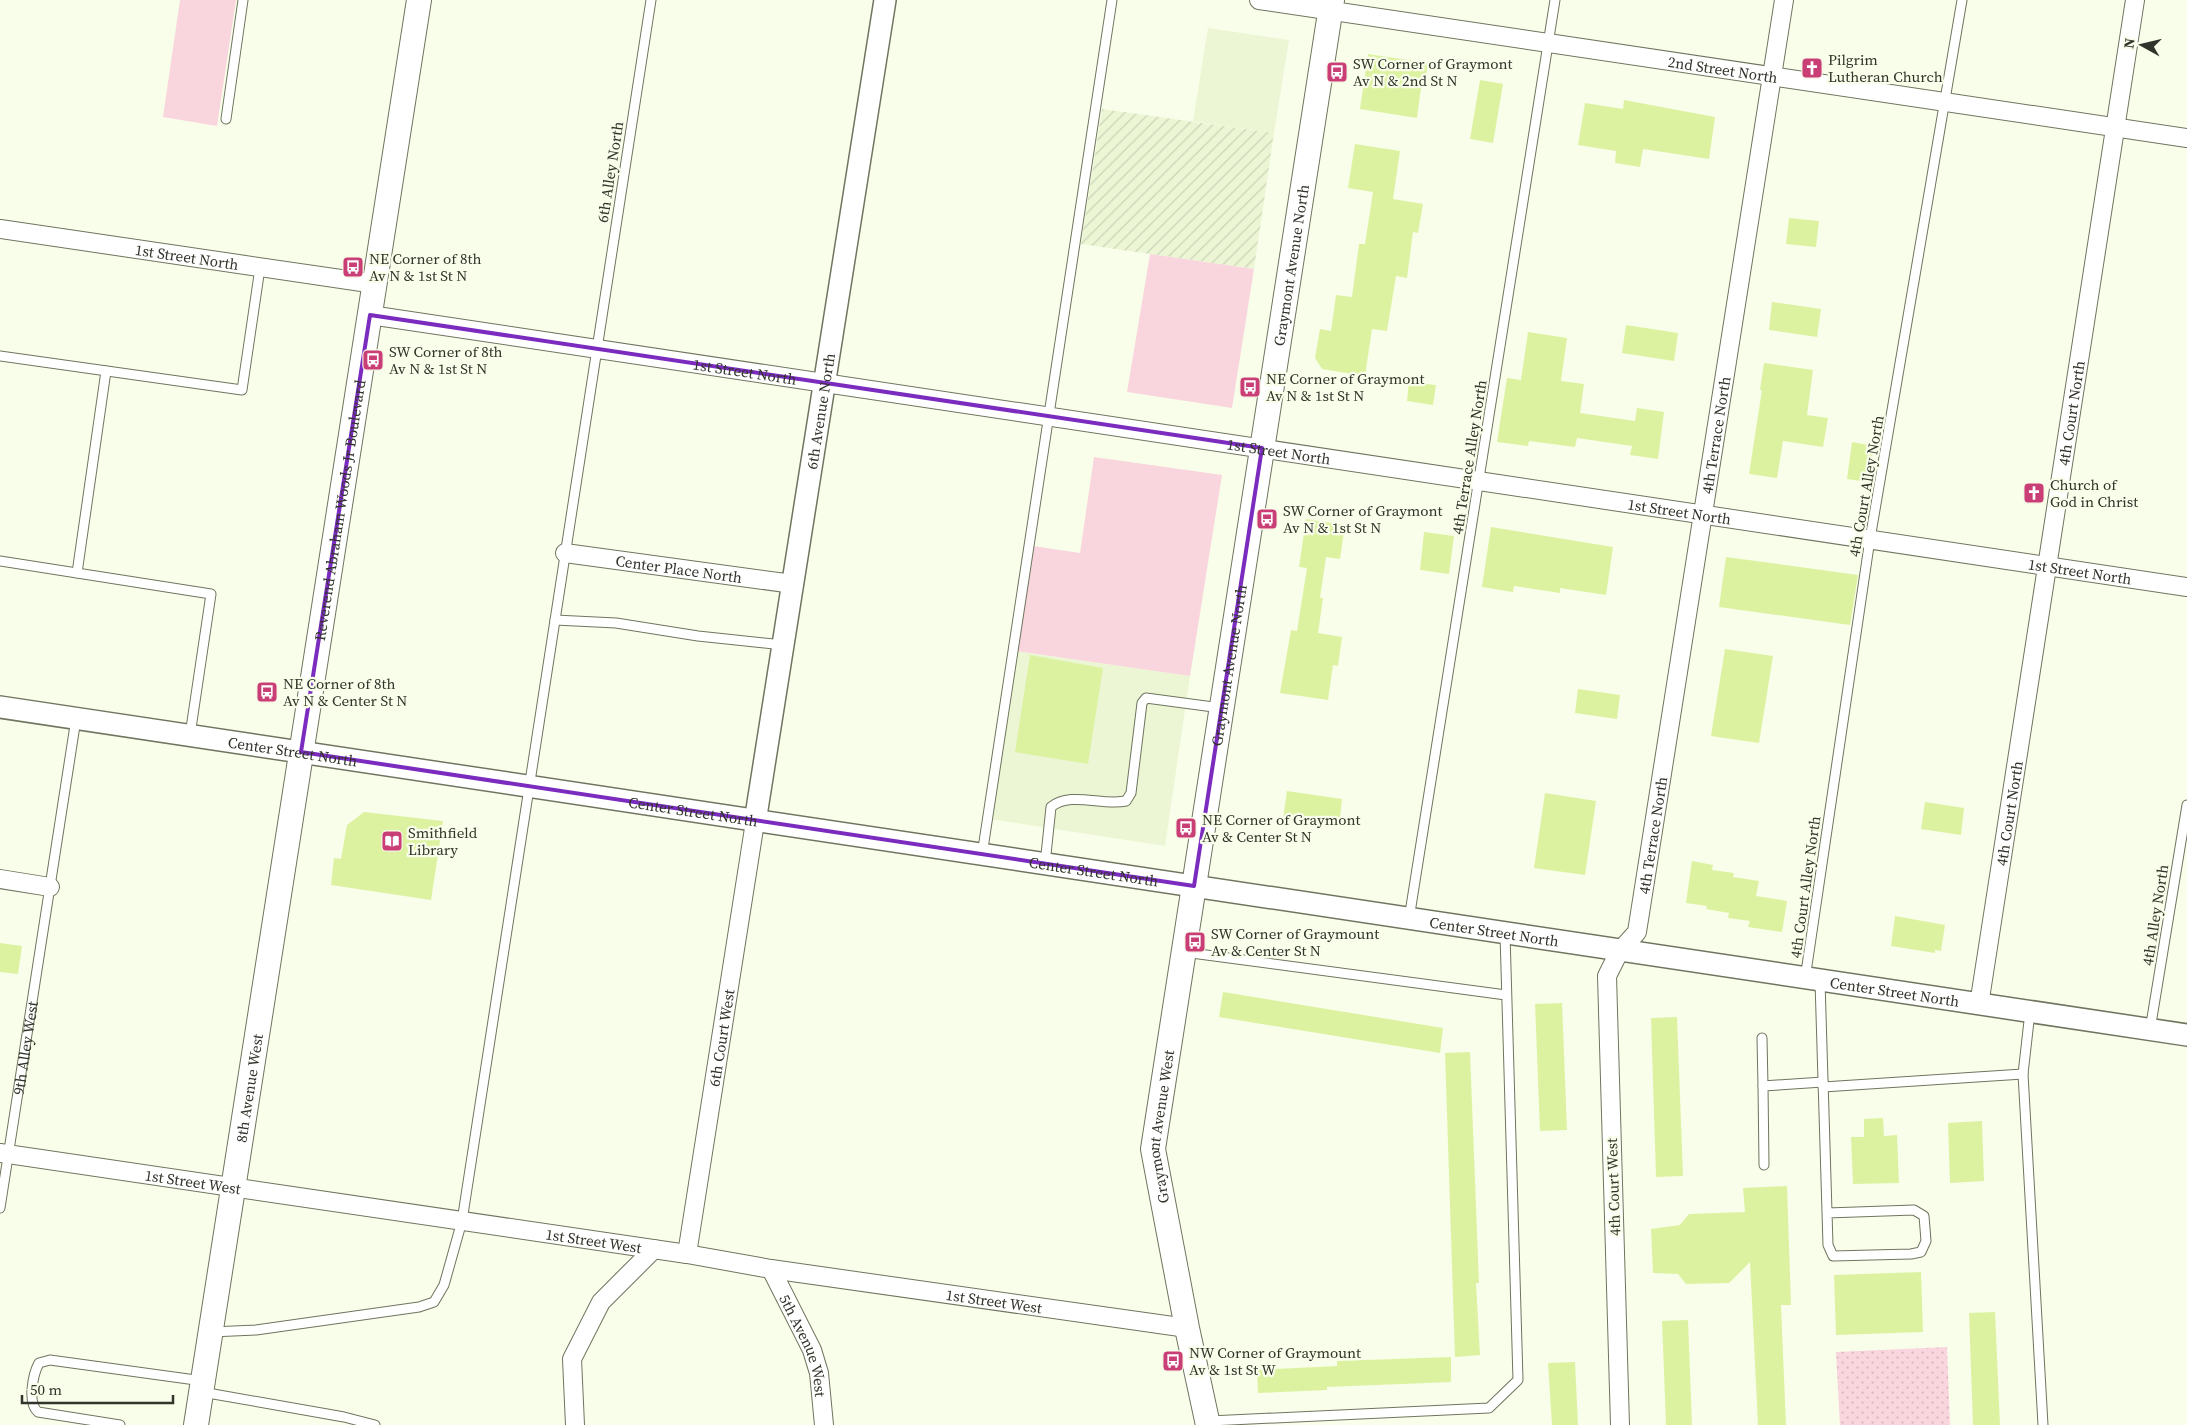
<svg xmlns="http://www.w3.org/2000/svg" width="2187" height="1425" font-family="'Source Serif 4',serif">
<defs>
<pattern id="industrial-furrows" width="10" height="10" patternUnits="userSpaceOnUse" patternTransform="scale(1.25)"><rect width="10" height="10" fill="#ecf6d5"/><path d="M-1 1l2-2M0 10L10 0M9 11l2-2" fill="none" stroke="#cbd4b7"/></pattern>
<pattern id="park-dots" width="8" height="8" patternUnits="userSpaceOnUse" patternTransform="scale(1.25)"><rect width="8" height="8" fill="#f9d5de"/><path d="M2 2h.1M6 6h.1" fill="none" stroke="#d6b7bf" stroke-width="1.8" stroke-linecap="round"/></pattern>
</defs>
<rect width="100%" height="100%" fill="#f8feea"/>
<path fill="#ecf6d5" d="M1208 28 1289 40 1274 133 1193 121Z
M1016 651 1190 676 1165 846 990 819Z"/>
<path fill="url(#industrial-furrows)" d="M1102 109 1274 133 1254 269 1081 244Z"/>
<path fill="#f9d5de" d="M180 0H236L217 126 163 117Z
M1150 254 1254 269 1232 408 1127 392Z
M1094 457 1222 475 1190 676 1016 651 1033 546 1080 553Z"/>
<path fill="url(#park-dots)" d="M1947 1347 1950 1425H1840L1836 1352Z"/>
<path fill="#ddf2a1" d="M1368 54 1428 63 1424 88H1421L1417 118 1360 109Z
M1480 80 1503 84 1493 143 1470 139Z
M1624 100 1715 117 1709 159 1643 149 1640 167 1615 163 1616 151 1578 145 1585 103 1623 109Z
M1355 144 1400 151 1393 199 1423 204 1418 233 1413 232 1407 278 1396 276 1387 331 1372 329 1365 376 1322 369 1315 358 1320 329 1331 331 1336 295 1352 297 1359 244H1365L1373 192 1348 188Z
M1789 218 1819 221 1816 247 1786 244Z
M1772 302 1821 309 1817 337 1769 330Z
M1626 325 1678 333 1674 361 1622 353Z
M1528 332 1567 338 1561 381 1584 384 1580 413 1635 421 1637 408 1664 412 1658 459 1630 455 1632 446 1577 438 1575 447 1529 441 1528 446 1497 442 1507 378 1521 380Z
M1764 363 1813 370 1807 415 1828 418 1823 447 1783 441 1777 478 1749 474 1762 390H1760Z
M1409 382 1436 385 1433 405 1407 401Z
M1852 442 1874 446 1868 482 1847 479Z
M1306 519 1345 525 1340 559 1326 557 1320 598H1323L1318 633 1342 637 1338 666 1333 665 1328 700 1280 693 1291 630 1297 631 1307 568 1299 567Z
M1491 527 1613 547 1606 595 1560 588V593L1514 586 1513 592 1482 587Z
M1424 532 1454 536 1449 574 1420 570Z
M1726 557 1858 575 1850 625 1719 607Z
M1725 649 1773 656 1759 743 1711 736Z
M1030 655 1103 668 1088 764 1015 752Z
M1578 689 1620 695 1617 719 1575 713Z
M1287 791 1342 799 1339 827 1283 819Z
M1545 793 1596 801 1585 875 1534 868Z
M1925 802 1964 808 1961 835 1921 829Z
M364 812 443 821 431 900 331 885 334 858 341 859 347 825Z
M1692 861 1713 865 1712 870 1734 873 1733 877 1759 881 1756 896 1787 901 1782 932 1748 927 1750 921 1728 918 1729 913 1706 909 1707 906 1686 903Z
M1895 916 1945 925 1941 951 1935 950V953L1891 946Z
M0 943 22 946 18 974 0 972Z
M1223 992 1443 1028 1440 1053 1219 1017Z
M1562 1003 1567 1130 1540 1131 1535 1004Z
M1677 1017 1683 1176 1656 1177 1651 1018Z
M1470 1052 1479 1283H1476L1480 1355 1455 1357 1445 1053Z
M1883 1118 1884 1136 1897 1135 1899 1183 1853 1184 1851 1137H1864V1119Z
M1982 1121 1984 1181 1950 1183 1948 1123Z
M1787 1186 1791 1305H1781L1786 1425H1758L1750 1262 1729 1283 1686 1284 1678 1274 1653 1273 1651 1229 1680 1225 1689 1214 1745 1212 1743 1188Z
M1921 1272 1923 1332 1836 1335 1834 1275Z
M1995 1312 2000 1425H1973L1969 1313Z
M1688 1320 1692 1425H1666L1662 1321Z
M1451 1357V1382L1327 1387V1390L1258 1393 1257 1370 1337 1366V1361Z
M1575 1362 1578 1425H1552L1548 1363Z"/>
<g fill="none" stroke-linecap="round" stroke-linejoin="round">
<g stroke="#6f755e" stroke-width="11">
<g id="service">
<path d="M226 119 243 0"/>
<path d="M0 356 242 390 260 268"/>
<path d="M0 561 211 594 190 735"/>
<path d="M77 573 106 371"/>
<path d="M555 620 616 623 698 636 783 645"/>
<path d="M982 855 1112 0"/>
<path d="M1045 864 1051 807C1070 791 1102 806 1126 801L1131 793 1142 703 1146 698 1221 708"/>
<path d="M1409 919 1555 0"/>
<path d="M1184 952 1506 995"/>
<path d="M1805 979 1870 539 1962 0"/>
<path d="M1820 981 1828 1245 1833 1256 1911 1254 1921 1252 1926 1241 1924 1216 1914 1210 1827 1213"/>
<path d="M2030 1012 2023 1074 2043 1425"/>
<path d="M2150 1030 2187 805"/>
<path d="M1762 1038 1763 1086"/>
<path d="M1823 1087 2023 1074"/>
<path d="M1764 1165 1763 1086 1823 1082"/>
<path id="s1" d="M0 1208 76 719"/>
<path d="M211 1332 256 1330 419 1307 434 1302 444 1285 462 1221 651 0"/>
<path d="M202 1392 344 1417 375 1425"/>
<path d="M1209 1421 1489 1408 1518 1380 1505 934"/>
<path d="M120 1425 38 1412C27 1403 33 1374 39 1363L50 1360 203 1381"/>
</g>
</g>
<g stroke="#6f755e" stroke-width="20">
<g id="minor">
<path id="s2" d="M1259 0 2187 138"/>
<path id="s3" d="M0 229 375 284"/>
<path id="s4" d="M370 315 2187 587"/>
<path id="s5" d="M565 553 793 584"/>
<path d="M0 879 50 887"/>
<path id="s6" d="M1979 1005 2135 0"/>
<path id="s7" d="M0 1153 687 1254 771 1269 1187 1328"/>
<path id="s8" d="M687 1254 755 822"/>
<path id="s9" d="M771 1269 812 1350 819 1373 824 1425"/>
<path d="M575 1425 572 1359 601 1302 654 1249"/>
<path id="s10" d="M1620 1425 1607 976 1619 952 1637 932 1784 0"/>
</g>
</g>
<g stroke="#6f755e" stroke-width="24">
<g id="tertiary">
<path id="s11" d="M0 707 2187 1035"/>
<path id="s12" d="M755 822 885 0"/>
</g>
</g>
<g stroke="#6f755e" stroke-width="26">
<g id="secondary">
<path id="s13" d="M196 1425 419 0"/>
<path id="s14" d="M1208 1425 1187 1328 1153 1149 1332 0"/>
</g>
</g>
<use href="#service" stroke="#fff" stroke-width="9"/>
<use href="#minor" stroke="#fff" stroke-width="18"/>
<use href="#tertiary" stroke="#fff" stroke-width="21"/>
<use href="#secondary" stroke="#fff" stroke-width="24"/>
</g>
<path fill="none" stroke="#7b2cbf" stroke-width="4" stroke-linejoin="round" d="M370 315 1262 448 1194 886 301 752Z"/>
<defs>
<g id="church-square" transform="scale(1.125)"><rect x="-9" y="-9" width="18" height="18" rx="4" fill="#c83e75" stroke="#f8feea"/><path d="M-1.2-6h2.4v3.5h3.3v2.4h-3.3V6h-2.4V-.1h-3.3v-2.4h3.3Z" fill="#fff"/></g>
<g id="bus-square" transform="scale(1.125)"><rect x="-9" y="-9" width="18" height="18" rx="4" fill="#c83e75" stroke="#f8feea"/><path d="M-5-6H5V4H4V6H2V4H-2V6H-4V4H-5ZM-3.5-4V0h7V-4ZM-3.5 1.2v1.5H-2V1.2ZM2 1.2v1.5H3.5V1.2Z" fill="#fff"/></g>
<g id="library-square" transform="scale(1.125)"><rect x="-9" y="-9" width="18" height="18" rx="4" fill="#c83e75" stroke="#f8feea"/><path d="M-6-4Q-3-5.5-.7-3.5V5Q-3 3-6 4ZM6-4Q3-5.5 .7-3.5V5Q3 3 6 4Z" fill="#fff"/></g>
</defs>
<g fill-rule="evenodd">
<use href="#church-square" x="1812" y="68"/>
<use href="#bus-square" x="1337" y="72"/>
<use href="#bus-square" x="353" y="267"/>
<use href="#bus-square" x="373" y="360"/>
<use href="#bus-square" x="1250" y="387"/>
<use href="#church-square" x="2034" y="493"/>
<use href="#bus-square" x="1267" y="519"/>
<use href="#bus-square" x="267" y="692"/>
<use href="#bus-square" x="1186" y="828"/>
<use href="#library-square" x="392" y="841"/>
<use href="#bus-square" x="1195" y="942"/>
<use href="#bus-square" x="1173" y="1361"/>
</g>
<g text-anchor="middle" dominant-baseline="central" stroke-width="4.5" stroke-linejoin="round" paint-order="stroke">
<g font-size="15" fill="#31342a" stroke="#f8feea" text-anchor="start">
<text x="1828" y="59">Pilgrim<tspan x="1828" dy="17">Lutheran Church</tspan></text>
<text x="1353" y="63">SW Corner of Graymont<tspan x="1353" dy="17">Av N &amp; 2nd St N</tspan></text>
<text x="369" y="258">NE Corner of 8th<tspan x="369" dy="17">Av N &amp; 1st St N</tspan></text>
<text x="389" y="351">SW Corner of 8th<tspan x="389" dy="17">Av N &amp; 1st St N</tspan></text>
<text x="1266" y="378">NE Corner of Graymont<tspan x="1266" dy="17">Av N &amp; 1st St N</tspan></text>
<text x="2050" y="484">Church of<tspan x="2050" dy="17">God in Christ</tspan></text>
<text x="1283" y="510">SW Corner of Graymont<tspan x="1283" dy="17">Av N &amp; 1st St N</tspan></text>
<text x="283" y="683">NE Corner of 8th<tspan x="283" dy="17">Av N &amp; Center St N</tspan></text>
<text x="1202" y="819">NE Corner of Graymont<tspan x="1202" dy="17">Av &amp; Center St N</tspan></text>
<text x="408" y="832">Smithfield<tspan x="408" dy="17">Library</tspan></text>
<text x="1211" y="933">SW Corner of Graymount<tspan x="1211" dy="17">Av &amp; Center St N</tspan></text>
<text x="1189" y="1352">NW Corner of Graymount<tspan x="1189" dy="17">Av &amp; 1st St W</tspan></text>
</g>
<g font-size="15" fill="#31342a" stroke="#f8feea">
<text stroke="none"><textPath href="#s2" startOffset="469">2nd Street North</textPath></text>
<text transform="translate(610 172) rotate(-81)">6th Alley North</text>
<text stroke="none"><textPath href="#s3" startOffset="189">1st Street North</textPath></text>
<text stroke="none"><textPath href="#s14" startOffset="1176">Graymont Avenue North</textPath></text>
<text stroke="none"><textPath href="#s4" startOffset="379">1st Street North</textPath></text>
<text stroke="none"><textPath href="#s12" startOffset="416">6th Avenue North</textPath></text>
<text stroke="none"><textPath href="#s6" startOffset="599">4th Court North</textPath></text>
<text stroke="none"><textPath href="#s10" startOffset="1006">4th Terrace North</textPath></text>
<text stroke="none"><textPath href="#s4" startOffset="919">1st Street North</textPath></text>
<text transform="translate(1469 457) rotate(-81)">4th Terrace Alley North</text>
<text transform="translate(1866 486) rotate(-80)">4th Court Alley North</text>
<text stroke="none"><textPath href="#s13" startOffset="926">Reverend Abraham Woods Jr Boulevard</textPath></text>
<text stroke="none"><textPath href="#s4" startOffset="1324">1st Street North</textPath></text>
<text stroke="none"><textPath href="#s5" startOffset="115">Center Place North</textPath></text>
<text stroke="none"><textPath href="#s4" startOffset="1729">1st Street North</textPath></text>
<text stroke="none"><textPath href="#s14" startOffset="771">Graymont Avenue North</textPath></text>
<text stroke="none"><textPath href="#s11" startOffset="296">Center Street North</textPath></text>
<text stroke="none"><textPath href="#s11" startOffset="701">Center Street North</textPath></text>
<text stroke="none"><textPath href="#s6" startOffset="194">4th Court North</textPath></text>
<text stroke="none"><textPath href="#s10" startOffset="601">4th Terrace North</textPath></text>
<text stroke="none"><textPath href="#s11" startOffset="1106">Center Street North</textPath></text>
<text transform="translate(1805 887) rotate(-82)">4th Court Alley North</text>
<text transform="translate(2155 915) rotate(-81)">4th Alley North</text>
<text stroke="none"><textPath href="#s11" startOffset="1511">Center Street North</textPath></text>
<text stroke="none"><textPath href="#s11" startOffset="1916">Center Street North</textPath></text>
<text stroke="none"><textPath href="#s8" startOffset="219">6th Court West</textPath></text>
<text stroke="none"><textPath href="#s1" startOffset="162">9th Alley West</textPath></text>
<text stroke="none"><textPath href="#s13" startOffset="341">8th Avenue West</textPath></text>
<text stroke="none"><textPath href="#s14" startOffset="304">Graymont Avenue West</textPath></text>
<text stroke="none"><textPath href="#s7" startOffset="195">1st Street West</textPath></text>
<text transform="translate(1613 1187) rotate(-92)">4th Court West</text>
<text stroke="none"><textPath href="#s7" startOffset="600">1st Street West</textPath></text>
<text stroke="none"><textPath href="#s7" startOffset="1005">1st Street West</textPath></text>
<text stroke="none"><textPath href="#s9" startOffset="84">5th Avenue West</textPath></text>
</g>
</g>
<g transform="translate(2142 45) rotate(278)" stroke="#f8feea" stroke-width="4" paint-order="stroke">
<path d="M0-4L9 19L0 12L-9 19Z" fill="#31342a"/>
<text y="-8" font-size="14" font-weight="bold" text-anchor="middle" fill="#31342a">N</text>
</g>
<path d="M22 1395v8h151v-8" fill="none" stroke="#31342a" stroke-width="2.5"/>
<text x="30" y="1395" font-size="15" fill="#31342a" stroke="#f8feea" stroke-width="4" paint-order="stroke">50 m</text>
</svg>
